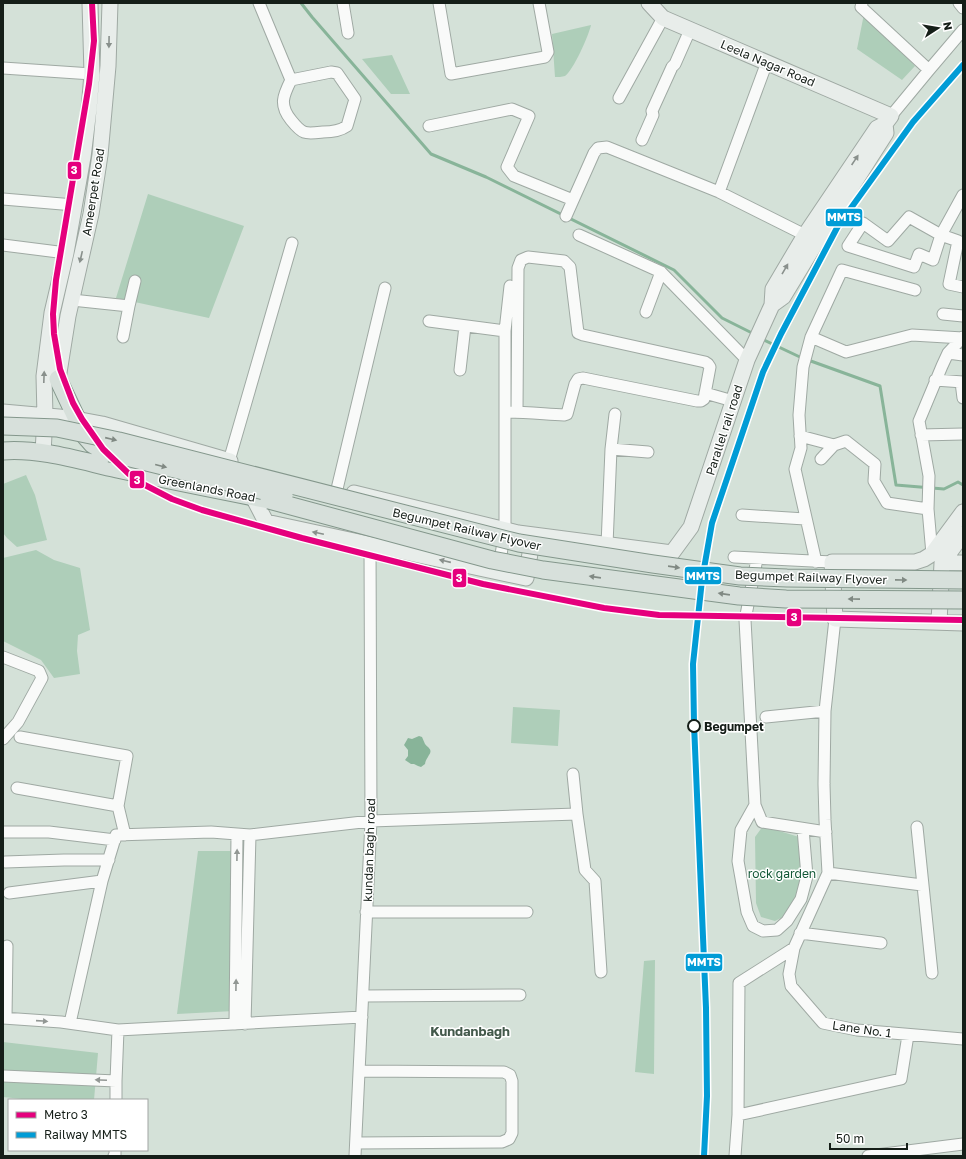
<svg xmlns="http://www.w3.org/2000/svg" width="966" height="1159" font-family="'Golos Text',sans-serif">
<rect width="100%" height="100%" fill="#d4e1d8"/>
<path fill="#aeceb9" d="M864 14 915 66 902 80 857 49Z
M591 25C589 35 573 71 565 76 562 77 558 77 555 77L552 34Z
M392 55 410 94H391L362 59Z
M148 194 244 226 209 318 116 298Z
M26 475 35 495 47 540 17 547 7 538 3 533V484Z
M36 550 54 560 80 568 90 630 78 635 77 651 80 674 54 678 41 660 3 641V558Z
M513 707 560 710 558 746 511 743Z
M763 826 799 837 809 876 793 912 775 921 761 917 756 903 755 837Z
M198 851H236L234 1011 177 1014Z
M655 960 654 1074 635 1072 644 961Z
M3 1042 98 1053 94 1100H31L3 1097Z"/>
<path fill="#88b499" d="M419 736 422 737C423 739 424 742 425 744 428 748 433 749 429 755 427 759 426 759 425 764L421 767 418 766 414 764H411L405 760 408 756V750L404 745 408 738 412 739Z"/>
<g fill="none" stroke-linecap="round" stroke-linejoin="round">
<path stroke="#88b499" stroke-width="3" d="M301 3 312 17 431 154 486 177 674 270 722 318 754 334
M762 339 802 358
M808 360 880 386 896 485 944 489 958 482 963 485"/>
<g stroke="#9fa9a3" stroke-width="13">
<path id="street" d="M259 3 291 80C283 96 279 105 291 120 303 135 305 134 323 132 332 132 340 131 347 126L355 99 337 73 331 72 291 80
M343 3 348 33
M439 3 451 74 545 57 548 52 539 3
M862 3 861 7 929 70
M959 3 963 8
M3 68 92 74
M619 98 663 18
M891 116 929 70 963 30
M429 126 512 109 529 116 507 167 514 176 573 200
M642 140 653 115 652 111 672 67 675 64 690 30
M719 192 767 62
M963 195 941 235 933 260 919 254 914 267 848 246 863 223 888 241 909 217 941 235 958 241 949 284 963 287
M3 199 74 205
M566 216 594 153 598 148 607 147 719 192 811 238
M579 235 661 272 747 360
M3 245 66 253
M72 300 129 306 123 337
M129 306 135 281
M646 312 661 272
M943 314 963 316
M429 321 505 331
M811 337 846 352 912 335 963 338
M948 353 963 355
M460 370 465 326
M935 380 963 382
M961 382 963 398
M705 393 733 401
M505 412C525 412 544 414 564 415L567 414 575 384 578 379 583 378 697 401H701L704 399 710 367 708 364 705 362 583 335 578 333 570 267 564 261 528 257 521 260 518 268 517 412
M921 435 963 434
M800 436 834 445
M611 449 648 452
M821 459 834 445 846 441 875 464 874 481 887 503 928 509
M229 461 292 243
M337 489 385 288
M742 515 805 519
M607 545 611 449 615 414
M932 554 928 509 929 476 919 421 942 366 948 353 963 337
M734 557 832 562
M757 559 745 620 755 805 762 822 826 832
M816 562 795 469 801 448 799 415 803 367 811 337 842 270 915 290
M499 567 505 530V331L510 286
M3 657 39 671 42 678 18 722 3 739
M766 717 825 711
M20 737 127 756 118 806
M573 774 577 814 585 870 595 881 601 972
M17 788 118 806 125 835
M755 805 741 830 738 861 747 912 753 926 763 931 777 930 787 921 801 899 807 876 803 829
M917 827 932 973
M3 832H49L115 840
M5 862 64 860H109
M828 873 922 885
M9 893 102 881
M366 912H527
M800 933 881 943
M794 948 789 974 791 986 823 1023 857 1030 963 1039
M364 996 520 995
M3 1018 61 1022 118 1030 362 1017
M6 1018 7 946
M70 1023 102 881 116 835 211 832 250 835 371 821 577 814
M235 1024 237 834
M245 1024 250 835
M3 1076 116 1081 118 1030
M116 1100V1081
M738 1115 901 1079 908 1035
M356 1143 502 1142 509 1139 512 1133V1081L510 1075 504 1072 360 1071
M114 1156H115V1150
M355 1156 371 821 370 544
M735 1156 738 1115 739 983 794 948 828 873 825 820 824 784 825 711 835 619
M868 1156 963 1144"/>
</g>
<g stroke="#9fa9a3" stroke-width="17">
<path id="secondary" d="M772 305 783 297 817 241 886 133 885 124
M58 379 68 316 91 214 100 155 108 66 110 3
M3 412 70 418 102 424 230 461
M43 453 45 416 44 376 52 313 66 253 83 157 89 109 92 74 90 3
M354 493 518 533 672 553 691 527 747 360 772 305 773 289 805 235 877 128 885 124 891 116 663 18 649 3
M253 497 266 522 526 578 533 535
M963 512 932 554 924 559 915 562H832L835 619 963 623
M942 563H963
M939 622 942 563 963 534"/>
</g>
<g stroke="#84978c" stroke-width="19">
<path id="primary" d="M58 379 85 436 92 444 100 449 110 453
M3 451C40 448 81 461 117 469 168 480 218 490 269 500"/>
</g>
<use href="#street" stroke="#f9faf9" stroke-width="11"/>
<use href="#secondary" stroke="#e8edea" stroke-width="15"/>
<use href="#primary" stroke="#d7e0db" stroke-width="17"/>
<g stroke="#84978c" stroke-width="19" stroke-linecap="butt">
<path id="primary-bridge" d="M3 426 57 428 119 441 519 543 653 564 740 576 787 578 963 580
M110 453 284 496
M269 500 492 560 543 570 739 596 786 599 963 600"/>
</g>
<use href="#primary-bridge" stroke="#d7e0db" stroke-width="17"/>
<g stroke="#fff" stroke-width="9">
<path id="rail-1" d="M704 1156 707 1096 706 1008 694 724 693 664 702 580 712 523 763 372 781 334 838 226 913 122 963 65"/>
</g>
<use href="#rail-1" stroke="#019cd6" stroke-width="6"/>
<g stroke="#fff" stroke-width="9">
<path id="metro-1" d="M92 3 94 41 89 84 56 280 53 314 54 334 60 369 73 403 82 419 103 449 129 474 143 484 172 499 202 510 302 538 483 584 604 608 659 615 963 620"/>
</g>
<use href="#metro-1" stroke="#e5007d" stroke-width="6"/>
</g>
<defs><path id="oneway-solid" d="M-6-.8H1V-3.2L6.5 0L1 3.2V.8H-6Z"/></defs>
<g fill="#89908c">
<use href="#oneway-solid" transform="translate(109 42) rotate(91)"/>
<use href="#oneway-solid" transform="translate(855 160) rotate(-56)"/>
<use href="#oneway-solid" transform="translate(81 257) rotate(103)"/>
<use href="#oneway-solid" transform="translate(785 269) rotate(-60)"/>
<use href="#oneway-solid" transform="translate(44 377) rotate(-88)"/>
<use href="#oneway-solid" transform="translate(318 533) rotate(-168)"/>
<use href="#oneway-solid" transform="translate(445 561) rotate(-167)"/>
</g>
<g fill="#808983">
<use href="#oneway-solid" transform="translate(111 439) rotate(13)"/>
<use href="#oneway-solid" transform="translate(161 466) rotate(14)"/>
<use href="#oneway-solid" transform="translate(674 567) rotate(8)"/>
<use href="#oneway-solid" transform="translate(595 577) rotate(-172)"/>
<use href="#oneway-solid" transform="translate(901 580) rotate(1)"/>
<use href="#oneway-solid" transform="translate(724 594) rotate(-172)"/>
<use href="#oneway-solid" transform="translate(854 599) rotate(-179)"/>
</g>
<g fill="#929794">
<use href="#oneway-solid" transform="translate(237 855) rotate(-89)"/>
<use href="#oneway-solid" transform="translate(236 985) rotate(-89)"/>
<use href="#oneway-solid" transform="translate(42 1021) rotate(4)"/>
<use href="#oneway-solid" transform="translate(101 1080) rotate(-177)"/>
</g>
<circle fill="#fff" stroke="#151e18" stroke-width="2" cx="694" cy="726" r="6"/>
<g text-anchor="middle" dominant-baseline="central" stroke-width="3" stroke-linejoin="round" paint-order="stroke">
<g font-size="12" fill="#151e18" stroke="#fff">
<text transform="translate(768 63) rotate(23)">Leela Nagar Road</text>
<text transform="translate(93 192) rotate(-81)">Ameerpet Road</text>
<text transform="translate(724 430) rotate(-72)">Parallel rail road</text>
<text transform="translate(207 488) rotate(11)">Greenlands Road</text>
<text transform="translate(467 529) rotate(13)">Begumpet Railway Flyover</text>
<text transform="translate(811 577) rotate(2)">Begumpet Railway Flyover</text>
<text transform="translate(369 850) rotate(-88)">kundan bagh road</text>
<text transform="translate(862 1029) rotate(8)">Lane No. 1</text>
</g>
<g font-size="12" font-weight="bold" fill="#151e18" stroke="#fff" text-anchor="start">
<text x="704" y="726">Begumpet</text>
</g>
<g font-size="12" fill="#115736" stroke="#fff">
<text x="782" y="873">rock garden</text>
</g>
<g font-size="13" font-weight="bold" fill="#43594b" stroke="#fff">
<text x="470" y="1031">Kundanbagh</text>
</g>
</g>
<g stroke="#fff" stroke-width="1.5">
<rect x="67" y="161" width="15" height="19" rx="4" fill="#e5007d"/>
<rect x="825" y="208" width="38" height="19" rx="4" fill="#019cd6"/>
<rect x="129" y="470" width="16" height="19" rx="4" fill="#e5007d"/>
<rect x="684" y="566" width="38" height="19" rx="4" fill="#019cd6"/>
<rect x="452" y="568" width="15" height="20" rx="4" fill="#e5007d"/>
<rect x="786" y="608" width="16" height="19" rx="4" fill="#e5007d"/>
<rect x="685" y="953" width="38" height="19" rx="4" fill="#019cd6"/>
</g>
<g font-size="11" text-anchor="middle" font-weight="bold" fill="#fff">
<text x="74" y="174">3</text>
<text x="844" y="221">MMTS</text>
<text x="137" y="484">3</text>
<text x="703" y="580">MMTS</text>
<text x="459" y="582">3</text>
<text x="794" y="621">3</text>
<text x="704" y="966">MMTS</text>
</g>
<rect width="966" height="1159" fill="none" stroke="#151e18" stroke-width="8"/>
<rect x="8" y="1099" width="140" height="52" fill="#ffffff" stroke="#a1a5a3"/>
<rect x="16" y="1112" width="20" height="6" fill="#e5007d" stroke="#a1a5a3"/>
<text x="44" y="1119" font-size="12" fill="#151e18">Metro 3</text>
<rect x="16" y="1132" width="20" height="6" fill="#019cd6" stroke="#a1a5a3"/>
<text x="44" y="1139" font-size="12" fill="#151e18">Railway MMTS</text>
<g transform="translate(938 28) rotate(78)" stroke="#ffffff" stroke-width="3" paint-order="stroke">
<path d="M0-3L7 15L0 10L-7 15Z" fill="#151e18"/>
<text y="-6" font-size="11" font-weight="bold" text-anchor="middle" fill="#151e18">N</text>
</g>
<path d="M830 1143v6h77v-6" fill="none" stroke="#151e18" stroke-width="2"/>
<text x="836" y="1143" font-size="12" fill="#151e18" stroke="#ffffff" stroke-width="3" paint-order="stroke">50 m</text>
</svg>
